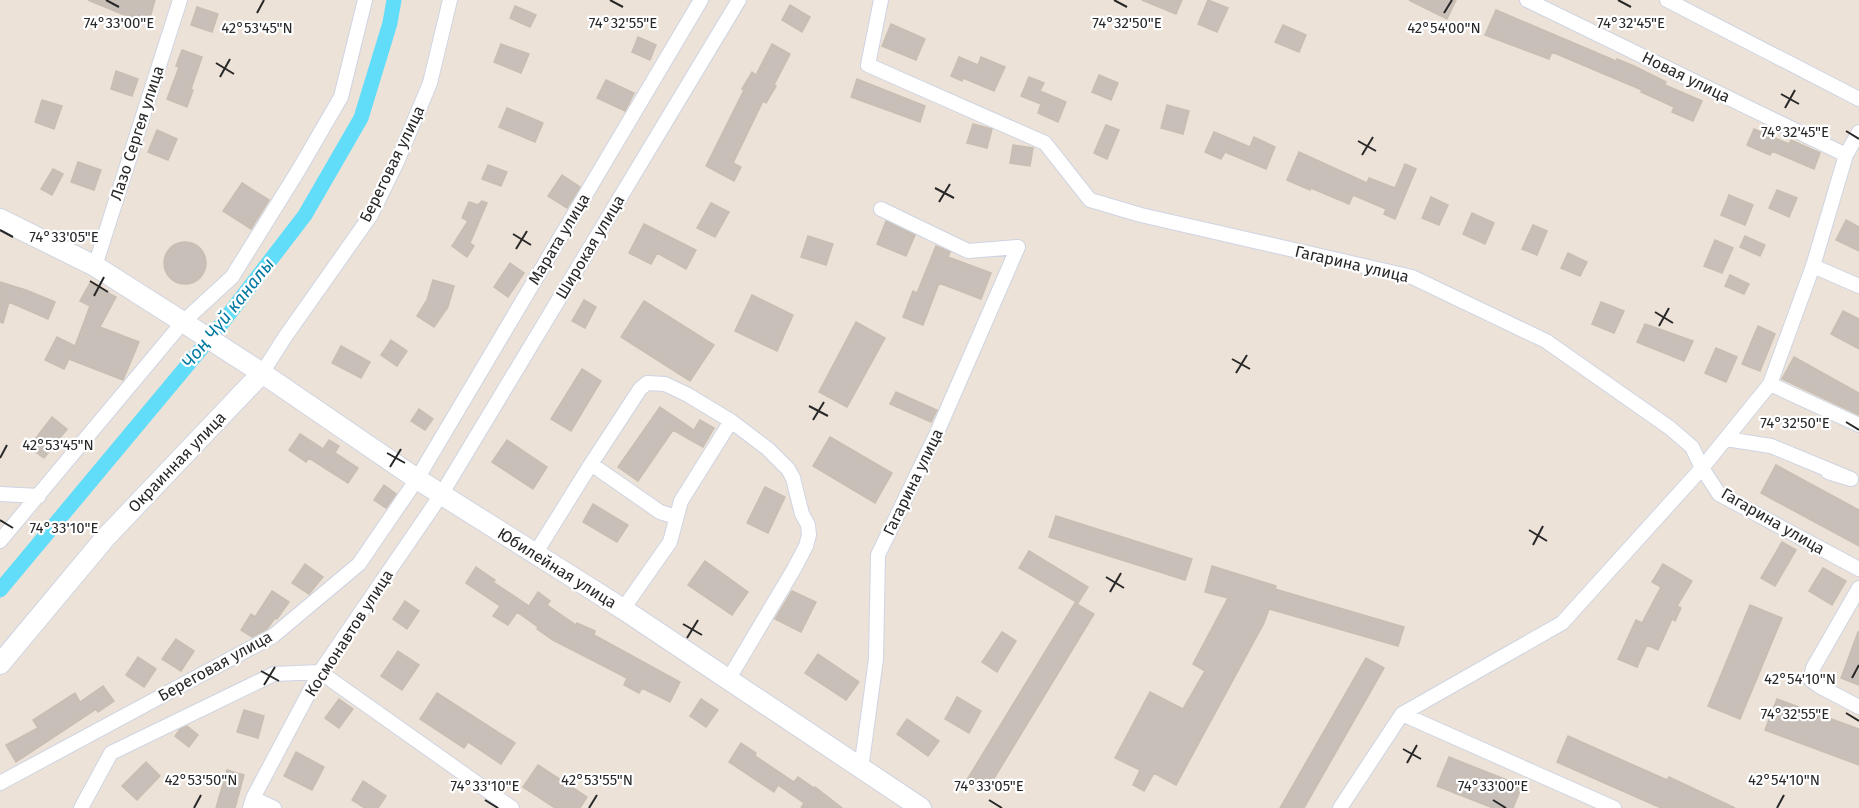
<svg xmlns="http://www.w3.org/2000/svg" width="1859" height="808" font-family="'Fira Sans',sans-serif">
<rect width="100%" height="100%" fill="#ece2d8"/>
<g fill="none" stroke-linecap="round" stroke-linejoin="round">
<path stroke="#61ddf9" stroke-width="15" d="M0 590 216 331 305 215 361 118 390 23 394 0"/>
</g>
<path fill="#c7bfb8" stroke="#c8beb2" stroke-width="1.5" d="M88 0H155L149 21 122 14Z
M1142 0H1182L1176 14Z
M1208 0 1228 8 1217 32 1198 24Z
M1409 0H1456L1447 19Z
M790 5 810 17 802 32 782 20Z
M515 6 536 15 530 27 510 18Z
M197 7 218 14 212 32 191 25Z
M1496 10 1616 61 1617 59 1634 66 1666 82 1665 85 1702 101 1693 121 1672 112 1674 107 1641 92 1642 90 1552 52 1549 59 1485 35Z
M891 24 925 39 916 60 882 46Z
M1283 25 1306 35 1299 52 1275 42Z
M638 37 656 45 650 60 632 52Z
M501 44 529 54 521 73 494 62Z
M772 44 790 54 774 85 776 86 766 103 763 101 733 163 741 167 734 181 706 166 744 90 742 89 752 72 756 75Z
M182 50 202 57 191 89 193 90 187 107 167 99 179 67 176 66Z
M959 57 978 65 981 57 1005 67 994 91 963 78 962 81 951 76Z
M116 71 138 79 132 96 111 89Z
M1099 75 1118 83 1111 100 1092 92Z
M1029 77 1044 83 1040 91 1066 102 1058 122 1038 113 1041 104 1021 96Z
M857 79 925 106 920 122 851 97Z
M606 80 634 93 625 111 597 98Z
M42 100 62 106 54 129 35 122Z
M1167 105 1189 111 1183 134 1161 128Z
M507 108 543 123 535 142 499 127Z
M973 124 992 129 987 148 967 143Z
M1106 125 1119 130 1107 159 1094 153Z
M1754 129 1789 144 1791 140 1820 153 1814 169 1772 151 1770 155 1747 145Z
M157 130 177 139 168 160 148 152Z
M1214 132 1250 147 1254 137 1275 147 1266 169 1225 152 1221 159 1205 152Z
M1013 145 1033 148 1030 166 1010 163Z
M1299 152 1367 183 1369 178 1395 188 1405 164 1416 169 1395 219 1384 214 1386 209 1353 195 1349 204 1311 188 1310 190 1287 180Z
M78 162 101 170 94 190 71 182Z
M488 165 507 172 501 186 482 179Z
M53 169 63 174 52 195 41 189Z
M562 175 580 187 567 208 548 196Z
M242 183 269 200 251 229 223 211Z
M1777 190 1797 198 1789 217 1769 208Z
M1729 195 1753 205 1745 225 1721 215Z
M1431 197 1448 205 1439 225 1422 218Z
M482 201 487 203 470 243 474 246 467 257 452 246 468 221 462 218 469 202 478 205Z
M711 203 729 212 715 237 697 228Z
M1472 213 1494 223 1485 244 1463 234Z
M1846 220 1859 227V251L1836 240Z
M886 221 915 235 906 256 877 244Z
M644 224 696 250 686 269 657 253 651 264 629 253Z
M1533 225 1547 231 1537 255 1522 249Z
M808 236 833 244 826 265 801 257Z
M1745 236 1765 245 1760 256 1740 247Z
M1715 240 1733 248 1722 273 1704 266Z
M164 263a21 21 0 1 1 42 0a21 21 0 1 1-42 0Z
M936 246 950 252 948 257 991 273 981 299 939 283 923 325 903 317 913 291 917 293Z
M1568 253 1587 262 1580 276 1561 268Z
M510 263 524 273 508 297 494 287Z
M1730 275 1749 284 1744 294 1725 286Z
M433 280 454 286 448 307 434 327 417 316 427 300Z
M0 282 26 290 55 302 48 319 9 302 3 323 0 322Z
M90 283 116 297 100 327 139 342 123 380 69 359 64 369 45 360 57 337 75 346 90 306 80 301Z
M752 295 793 315 777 351 735 331Z
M584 300 596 307 585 328 572 321Z
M644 301 714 345 690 381 621 337Z
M1601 302 1624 311 1614 333 1592 324Z
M1843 311 1859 319V349L1831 334Z
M856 322 885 338 847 407 819 392Z
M1645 324 1693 341 1684 361 1637 342Z
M1758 326 1775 334 1760 371 1742 364Z
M391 340 407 351 397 366 381 355Z
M341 346 370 362 361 378 332 363Z
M1716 348 1737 357 1726 382 1705 373Z
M1794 357 1859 393V415L1782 379Z
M582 369 601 381 571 431 551 419Z
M896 392 937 410 931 422 890 404Z
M660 407 694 430 700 420 714 428 703 447 673 430 638 481 618 467Z
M419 409 433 419 425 430 411 421Z
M52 417 67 429 44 458 29 447Z
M300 434 323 449 329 440 339 446 335 453 358 468 348 483 309 458 306 462 289 450Z
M830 437 892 473 875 503 813 466Z
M507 440 547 467 533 489 492 462Z
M1776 465 1859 510V546L1761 493Z
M384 485 396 494 386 508 374 500Z
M765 487 785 497 768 533 747 523Z
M593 504 628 525 617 542 583 522Z
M1056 516 1192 559 1185 580 1049 537Z
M1782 542 1796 550 1775 586 1761 578Z
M1029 551 1088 587 1078 603 1019 568Z
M705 561 748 592 732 615 688 585Z
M305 564 323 577 309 594 292 583Z
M1663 564 1692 581 1677 606 1681 608 1675 621 1672 619 1658 650 1647 645 1637 667 1618 659 1636 620 1642 623 1661 587 1652 582Z
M1212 566 1276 586 1275 589 1404 627 1398 646 1269 609 1264 623 1176 785 1154 773 1144 791 1133 785 1140 770 1115 758 1150 692 1183 709 1205 671 1193 664 1228 598 1205 592Z
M476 567 495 580 493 582 529 606 538 592 550 601 547 605 576 625 577 623 595 631 594 635 680 682 670 702 642 688 639 693 624 685 627 678 553 640 537 629 538 627 517 612 508 625 493 616 500 606 466 583Z
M1823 568 1846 581 1832 605 1809 591Z
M272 591 289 602 277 619 275 618 267 629 252 637 241 630 251 614 255 617Z
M792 591 816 602 801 632 775 619Z
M405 601 419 611 407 629 393 619Z
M1075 603 1094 614 987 790 968 778Z
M1750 605 1782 618 1740 719 1708 706Z
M1002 632 1016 641 997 672 982 662Z
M1858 632H1859V685L1841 678Z
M176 639 194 651 181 671 162 659Z
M398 651 419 665 402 690 381 676Z
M818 654 859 682 846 700 805 673Z
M138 657 156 669 144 687 126 675Z
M1366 658 1384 668 1304 808H1280Z
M103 686 114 701 98 712 96 709 16 762 6 745 38 728 33 720 75 693 80 702Z
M437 693 515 743 501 764 468 742 464 748 420 719Z
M957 697 981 711 969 733 945 719Z
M339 699 353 709 339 728 325 718Z
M701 699 718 710 706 727 690 716Z
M1777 699 1859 729V765L1765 730Z
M244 710 264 716 258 738 237 732Z
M907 719 939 741 928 756 897 734Z
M187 726 198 735 189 747 175 736 180 729Z
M1568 736 1667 780 1669 777 1735 808H1661L1557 762Z
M741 743 756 753 755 756 794 782 798 777 814 788 815 787 842 808H801L804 803 778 785 774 792 729 762Z
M296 752 324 767 312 790 284 776Z
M1449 757 1522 786 1513 808H1493L1437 786Z
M146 762 160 776 137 800 122 786Z
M538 765 587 797 580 808H555L523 787Z
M227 770 244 775 235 808H216Z
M363 781 386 796 378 808H365L352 800Z"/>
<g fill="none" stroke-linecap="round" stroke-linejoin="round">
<g stroke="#ced4e3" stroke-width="16">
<path id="street" d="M881 0 868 65 1045 143 1090 200 1141 215 1412 277 1546 341 1670 428 1692 447 1702 468 1719 494 1859 569
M1527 0 1846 155
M1667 0 1859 99
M95 266 180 0
M1813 266 1859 286
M262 373 285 337 371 215 397 162 430 83 450 0
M1770 384 1859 425
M1726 439 1771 446 1851 479 1828 472
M591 464 660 512 676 517
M0 494 39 496
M0 541 183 322 232 277 298 171 341 97 365 0
M535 554 591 464 640 389 647 383 665 384 688 395 731 421 768 449 788 469 793 478 802 514 808 525 809 535 806 546 794 569 728 680
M1859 588 1813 668 1811 680 1819 686 1859 707
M623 609 670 542 681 501 731 421
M1402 714 1614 808
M861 769 876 659 878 555 936 435 1018 247 968 251 881 209
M0 783 273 636 359 564 417 479 701 0
M253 798 274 808
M81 808 111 753 274 674 320 672 512 808
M250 808 253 798 320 672 441 495 739 0
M1340 808 1402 714 1562 623 1702 468 1770 384 1813 266 1846 155 1859 132"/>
</g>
<g stroke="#ced4e3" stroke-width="22">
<path id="secondary" d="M0 219 95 266 183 322 262 373 417 479 623 609 921 808
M0 664 106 537 262 373"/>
</g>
<use href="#street" stroke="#fff" stroke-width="14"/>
<use href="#secondary" stroke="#fff" stroke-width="20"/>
</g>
<path fill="none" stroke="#282828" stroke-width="2" d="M106 0 119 7M610 0 623 7M1114 0 1127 7M1618 0 1631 7M257 13 264 0M1444 13 1452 0M216 63 234 74M220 77 230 59M1781 94 1799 104M1785 108 1795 90M1846 131 1859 139M1358 141 1376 151M1362 155 1373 137M935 188 954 198M939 202 950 184M0 230 13 237M513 234 531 245M516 249 527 231M90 281 108 292M94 296 104 277M1655 312 1673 323M1659 326 1669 308M1232 359 1250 369M1236 373 1247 355M809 406 828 416M813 420 824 402M1846 422 1859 430M387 453 405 463M0 458 7 445M390 467 401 449M0 520 13 528M1529 530 1547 541M1533 545 1543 526M1106 577 1124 588M1110 592 1121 573M683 624 702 635M687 638 698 620M261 671 279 681M1852 678 1859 665M264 685 275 667M1846 713 1859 721M1403 749 1421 759M1407 763 1417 745M485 800 498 808M989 800 1002 808M1493 800 1506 808M194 808 201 795M589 808 597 795M1777 808 1784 795"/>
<g text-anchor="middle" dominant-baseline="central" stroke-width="4.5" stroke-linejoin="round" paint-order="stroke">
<g font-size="16" fill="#282828" stroke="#fff">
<text transform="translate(1686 77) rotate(26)">Новая улица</text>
<text transform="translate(137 133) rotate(-72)">Лазо Сергея улица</text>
<text transform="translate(392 164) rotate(-64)">Береговая улица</text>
<text transform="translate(559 239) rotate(-59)">Марата улица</text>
<text transform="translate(590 247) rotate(-59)">Широкая улица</text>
<text transform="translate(1352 264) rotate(13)">Гагарина улица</text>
<text transform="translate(177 462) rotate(-46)">Окраинная улица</text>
<text transform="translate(913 482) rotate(-64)">Гагарина улица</text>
<text transform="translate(1773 521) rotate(30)">Гагарина улица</text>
<text transform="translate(557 568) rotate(32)">Юбилейная улица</text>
<text transform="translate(349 633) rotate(-57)">Космонавтов улица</text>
<text transform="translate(215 666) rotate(-29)">Береговая улица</text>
</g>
<g font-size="18" font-style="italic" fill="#0179a3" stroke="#fff">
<text transform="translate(228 313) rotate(-51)">Чоң Чүй каналы</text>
</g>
</g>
<g font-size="15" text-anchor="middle" fill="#282828" stroke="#fff" stroke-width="4.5" stroke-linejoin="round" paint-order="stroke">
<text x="1127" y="28">74°32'50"E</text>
<text x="1631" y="28">74°32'45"E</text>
<text x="119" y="28">74°33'00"E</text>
<text x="623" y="28">74°32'55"E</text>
<text x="257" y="33">42°53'45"N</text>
<text x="1444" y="33">42°54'00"N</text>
<text x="1795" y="137">74°32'45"E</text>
<text x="64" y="242">74°33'05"E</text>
<text x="1795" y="428">74°32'50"E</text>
<text x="58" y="450">42°53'45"N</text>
<text x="64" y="533">74°33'10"E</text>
<text x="1800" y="684">42°54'10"N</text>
<text x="1795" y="719">74°32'55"E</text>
<text x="201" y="785">42°53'50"N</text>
<text x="597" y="785">42°53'55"N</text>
<text x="1784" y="785">42°54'10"N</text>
<text x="485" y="791">74°33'10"E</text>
<text x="989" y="791">74°33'05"E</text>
<text x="1493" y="791">74°33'00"E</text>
</g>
</svg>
